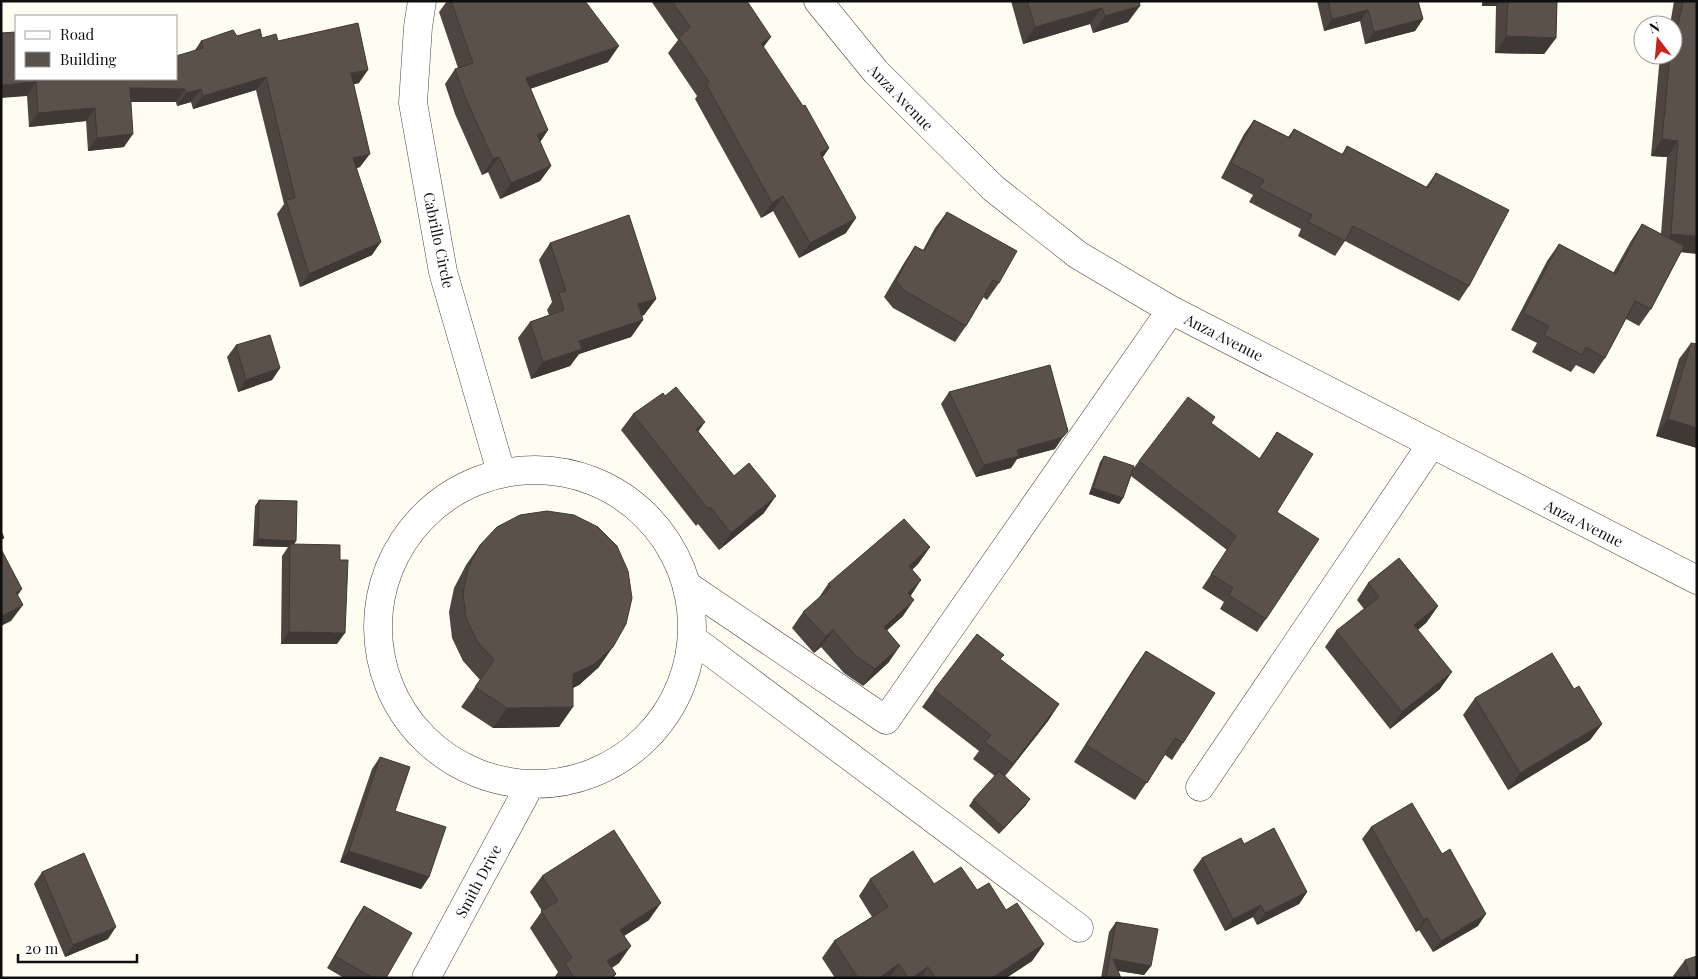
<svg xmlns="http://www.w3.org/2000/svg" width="1698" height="979" font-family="'Playfair Display',serif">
<rect width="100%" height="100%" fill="#fffdf1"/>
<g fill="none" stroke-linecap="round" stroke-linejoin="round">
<g stroke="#424242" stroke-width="29">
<path id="minor" d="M422 1 418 27 413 103 443 272 501 472
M378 627a157 157 0 1 1 314 0a157 157 0 1 1-314 0Z
M688 586 886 720 1171 310
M693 639 1079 928
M1200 787 1431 445
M426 978 530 785"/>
</g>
<g stroke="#424242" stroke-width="29">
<path id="tertiary" d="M818 1 876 72 993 188 1078 255 1171 310 1697 580"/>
</g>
<use href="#minor" stroke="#fff" stroke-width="28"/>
<use href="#tertiary" stroke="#fff" stroke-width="28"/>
</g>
<path fill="#4d4640" d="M447 1H585L608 62 530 89 548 130 540 142 551 166 540 181 500 199 488 172 482 175 455 114 445 84 455 69 458 68 439 12Z
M651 1H747L763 48 829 148 823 157 846 233 799 258 773 211 761 218 695 99 697 96 668 53 678 40Z
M1011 1H1146L1139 3 1128 22 1093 33 1090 24 1023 44Z
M1317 1H1418L1423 19 1415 31 1365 44 1360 21 1324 31Z
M1482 1H1557L1556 38 1544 54 1495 53 1496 6H1482Z
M1674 1H1697L1681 252 1651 309 1639 326 1626 319 1605 358 1594 374 1576 365 1571 372 1532 352 1537 343 1511 330 1547 261 1559 244 1613 273 1631 241 1642 224 1661 234 1667 157 1651 156 1660 55H1673V25H1670Z
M237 36 262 38 278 41 359 83 354 84 360 167 357 168 372 255 300 287 277 214 284 204 256 90 193 109 191 102 177 106 176 102H131L124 147 88 151 86 121 29 127 27 96 16 79H176L201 41Z
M1254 120 1288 137 1294 129 1342 154 1347 146 1426 187 1436 173 1469 286 1459 301 1345 241 1335 256 1298 236 1301 229 1249 202 1253 195 1221 178 1244 134Z
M947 212 999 283 987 300 983 297 966 326 955 342 893 308 884 297 904 263 915 246 923 250 935 228Z
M550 243 656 299 644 315 642 316 643 320 631 337 579 354 570 366 531 379 518 338 530 322 549 315 547 310 552 302 539 260Z
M1691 343 1697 448 1656 436 1679 359Z
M236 345 280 368 272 380 238 392 227 357Z
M949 392 1055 449 1017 459 1011 468 976 477 941 404Z
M633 414 698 431 764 513 719 550 698 524 696 526 621 430Z
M1211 423 1259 459 1277 432V512L1266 619 1257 632 1220 609 1224 602 1202 588 1227 550 1131 476 1123 498 1119 504 1089 494 1100 462 1104 456 1133 469 1139 461Z
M259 500 296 541 294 544 337 644H281L282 556 288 547 253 546 255 506Z
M480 545 599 667 579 685 573 688 559 727 493 728 461 707 480 680 463 661 452 638 449 612 454 588 466 565Z
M930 547 918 564 912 570 910 595 903 616 887 630 889 662 863 686 844 673 821 647 814 653 812 651 792 628 803 612 818 599 828 584Z
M1368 583 1438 606 1426 623 1418 630 1440 689 1390 729 1325 647 1336 631 1364 609 1357 600Z
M1146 651 1183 743 1172 760 1165 755 1135 800 1074 762 1134 668Z
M1000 659 1059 704 1048 721 1005 776 1026 805 999 834 969 806 973 800 995 776 973 759 979 751 922 707 934 690Z
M1574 689 1602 724 1590 740 1508 790 1463 715 1475 698Z
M380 757 395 811 429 877 421 889 340 862 372 769Z
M1371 827 1442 854 1478 926 1433 952 1419 930 1416 932 1362 839Z
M1244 844 1307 892 1299 904 1257 925 1253 917 1225 931 1193 870 1202 858Z
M42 872 108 939 65 957 34 884Z
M542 876 649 920 624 936 619 963 612 968 616 974 613 978H554L558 972 530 928 542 911 530 892Z
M870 879 934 884 977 890 1006 910 1044 944 1032 961 1006 978H835L822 958 834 941 872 917 859 896Z
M364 906 386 978H344L327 968 356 918Z
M1116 922 1151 966 1144 975 1118 971 1121 978H1101L1109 932Z
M1685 960 1697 978H1674L1673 976Z"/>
<path fill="#3e3934" d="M1485 1H1500L1496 6H1482Z
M1140 6 1128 22 1093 33 1105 16Z
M1102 8 1090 24 1023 44 1035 27Z
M1368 10 1360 21 1324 31 1332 19Z
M1423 19 1415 31 1365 44 1374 32Z
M1506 36 1556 38 1544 54 1495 53Z
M771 37 760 52 761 43Z
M619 46 608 62 515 94 526 78Z
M368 70 359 83 342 87 351 73Z
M266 77 256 90 193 109 203 96Z
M36 82 27 96 1 98V85Z
M130 88 185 89 176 102H120Z
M201 89 191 102 177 106 186 93Z
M95 108 86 121 29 127 38 113Z
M548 130 538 145 537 135Z
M133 134 124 147 88 151 97 138Z
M1662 139 1678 141 1667 157 1651 156Z
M829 148 818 164 820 153Z
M370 154 360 167 344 171 353 158Z
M499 157 488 172 482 175 493 159Z
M551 166 540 181 500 199 511 183Z
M783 196 773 211 761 218 772 203Z
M856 218 846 233 799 258 810 243Z
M1671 234 1697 236V254L1660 250Z
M381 242 372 255 300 287 309 274Z
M656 299 644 315 626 321 638 304Z
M643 320 631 337 579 354 570 366 531 379 543 362 579 341Z
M280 368 272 380 238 392 246 380Z
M1668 419 1697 428V448L1656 436Z
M705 422 693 439 696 429Z
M1063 437 1055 449 1017 459 1011 468 976 477 984 465 1017 450Z
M1093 488 1123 498 1119 504 1089 494Z
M776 496 764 513 719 550 731 533Z
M258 539 296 541 292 547 290 544 288 547 253 546Z
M930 547 918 564 897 583 909 566Z
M921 580 910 597 908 593Z
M22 589 11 605 16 592Z
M914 600 903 616 872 644 884 627Z
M23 605 11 621 1 626V616Z
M1438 606 1426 623 1402 642 1414 625Z
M833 630 821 647 814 653 826 636Z
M289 632 345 633 337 644H281Z
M900 646 889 662 863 686 875 669Z
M613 647 599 667 579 685 559 694 573 674Z
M1452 672 1440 689 1390 729 1402 712Z
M1059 704 1048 721 1001 781 1013 764Z
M573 707 559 727 493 728 507 708Z
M1602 724 1590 740 1508 790 1520 773Z
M1030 799 1026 805 999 834 1004 828Z
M349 851 429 877 421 889 340 862Z
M1307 892 1299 904 1257 925 1265 913Z
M661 903 649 920 608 946 620 930Z
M1261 905 1253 917 1225 931 1233 919Z
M1486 914 1478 926 1433 952 1441 941Z
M1427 918 1419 930 1416 932 1424 920Z
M116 927 108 939 65 957 73 945Z
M1044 944 1032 961 1006 978H992Z
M631 946 619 963 595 977 607 961Z
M1113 959 1151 966 1144 975 1108 969Z
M899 964 889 978H879Z
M928 967 921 978H912Z"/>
<path fill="#59514a" stroke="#3e3934" d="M451 1H585L619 46 526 78 548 130 537 135 551 166 511 183 499 157 493 159 466 99 455 69 473 63Z
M672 1H747L771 37 761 43 803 106 805 105 829 148 820 153 856 218 810 243 783 196 772 203 706 84 709 82 679 38 690 27Z
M1027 1H1139L1140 6 1105 16 1102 8 1035 27Z
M1328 1H1418L1423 19 1374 32 1368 10 1332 19Z
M1508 1H1557L1556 38 1506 36Z
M1683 1H1697V236L1671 234 1678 141 1662 139 1670 55H1673V34L1676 35Z
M358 23 368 70 351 73 370 154 353 158 381 242 309 274 286 200 295 198 266 77 203 96 201 89 186 93 185 89 130 88 133 134 97 138 95 108 38 113 36 82 1 85V33L16 32V79H176V56L203 48 201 41 233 30 237 36 260 29 262 38 276 34 278 41Z
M1254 120 1290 138 1294 129 1343 155 1347 146 1428 188 1436 173 1509 210 1469 286 1353 226 1345 241 1308 222 1312 215 1259 188 1264 180 1231 163Z
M947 212 1017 251 999 283 993 280 966 326 905 291 896 281 915 246 924 251Z
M629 215 656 299 638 304 643 320 579 341 582 349 543 362 530 322 564 310 559 293 566 291 550 243Z
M1642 224 1684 246 1651 309 1635 301 1605 358 1586 347 1582 355 1544 335 1549 326 1523 313 1559 244 1616 274Z
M270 335 280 368 246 380 236 345Z
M1691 343 1697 344V428L1668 419Z
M1050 365 1068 431 1063 437 1017 450 1019 456 984 465 949 392Z
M676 387 705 422 696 429 734 476 749 463 776 496 731 533 710 507 708 509 633 414 663 393 665 396Z
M1188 397 1215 417 1211 423 1260 459 1277 432 1313 454 1277 512 1319 539 1266 619 1229 595 1233 588 1211 574 1236 536 1139 461Z
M1104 456 1134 466 1123 498 1093 488Z
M259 500 297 501 296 541 258 539Z
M547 511 574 515 598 527 617 546 628 571 632 598 626 624 613 647 593 665 573 674V707L507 708 475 687 494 660 477 641 466 618 463 593 468 568 480 545 497 527 520 515Z
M904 519 930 547 909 566 921 580 908 593 914 600 884 627 900 646 875 669 856 656 833 630 826 636 824 635 803 612 831 587 828 584Z
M1 531 4 538 1 539Z
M290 544 340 545V560H348L345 633 289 632Z
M1 549 22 589 16 592 23 605 1 616Z
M1399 558 1438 606 1414 625 1452 672 1402 712 1336 631 1379 597 1368 583Z
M977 634 1004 655 1000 659 1059 704 1013 764 985 742 991 735 934 690Z
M1146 651 1215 693 1183 743 1175 738 1147 783 1086 745Z
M1552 653 1574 689 1579 686 1602 724 1520 773 1475 698Z
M380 757 410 767 395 811 446 827 429 877 349 851Z
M999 771 1030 799 1004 828 973 800Z
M1412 803 1442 854 1450 849 1486 914 1441 941 1427 918 1424 920 1371 827Z
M1274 828 1307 892 1265 913 1261 905 1233 919 1202 858 1241 838 1244 844Z
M614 830 661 903 620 930 631 946 607 961 616 974 610 978H574L565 963 572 958 541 911 558 901 542 876Z
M913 851 934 884 961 867 977 890 989 883 1006 910 1017 903 1044 944 992 978H936L928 967 912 978H908L899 964 879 978H858L834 941 888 907 870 879Z
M84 853 116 927 73 945 42 872Z
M364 906 412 933 386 978H373L335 956Z
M1116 922 1158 929 1151 966 1113 959 1121 978H1106Z
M1697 956V978H1690L1685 960Z"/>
<g text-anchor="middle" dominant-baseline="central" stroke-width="5" stroke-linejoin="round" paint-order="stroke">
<g font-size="15" fill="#0f0f0f" stroke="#fff">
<text transform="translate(901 97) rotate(46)">Anza Avenue</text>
<text transform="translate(439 240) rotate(78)">Cabrillo Circle</text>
<text transform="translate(1224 337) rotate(27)">Anza Avenue</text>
<text transform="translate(1584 523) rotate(27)">Anza Avenue</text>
<text transform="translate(478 881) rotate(-62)">Smith Drive</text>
</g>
</g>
<rect width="1698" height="979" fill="none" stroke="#0f0f0f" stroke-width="5"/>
<rect x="15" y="15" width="162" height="65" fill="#ffffff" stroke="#9f9f9f"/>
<rect x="25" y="31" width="25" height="8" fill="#ffffff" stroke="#9f9f9f"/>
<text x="60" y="40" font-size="15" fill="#0f0f0f">Road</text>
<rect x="25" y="52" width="25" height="15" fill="#59514a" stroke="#9f9f9f"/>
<text x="60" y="65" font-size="15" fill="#0f0f0f">Building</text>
<g transform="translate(1658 40) rotate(344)"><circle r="24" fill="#ffffff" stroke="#9f9f9f"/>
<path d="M0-4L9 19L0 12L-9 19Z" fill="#ca231c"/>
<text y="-8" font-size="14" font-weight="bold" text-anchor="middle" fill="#0f0f0f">N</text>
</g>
<path d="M18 954v8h119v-8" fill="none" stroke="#0f0f0f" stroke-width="2.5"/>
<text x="25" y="954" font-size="15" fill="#0f0f0f" stroke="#ffffff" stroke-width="4" paint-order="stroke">20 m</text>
</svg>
